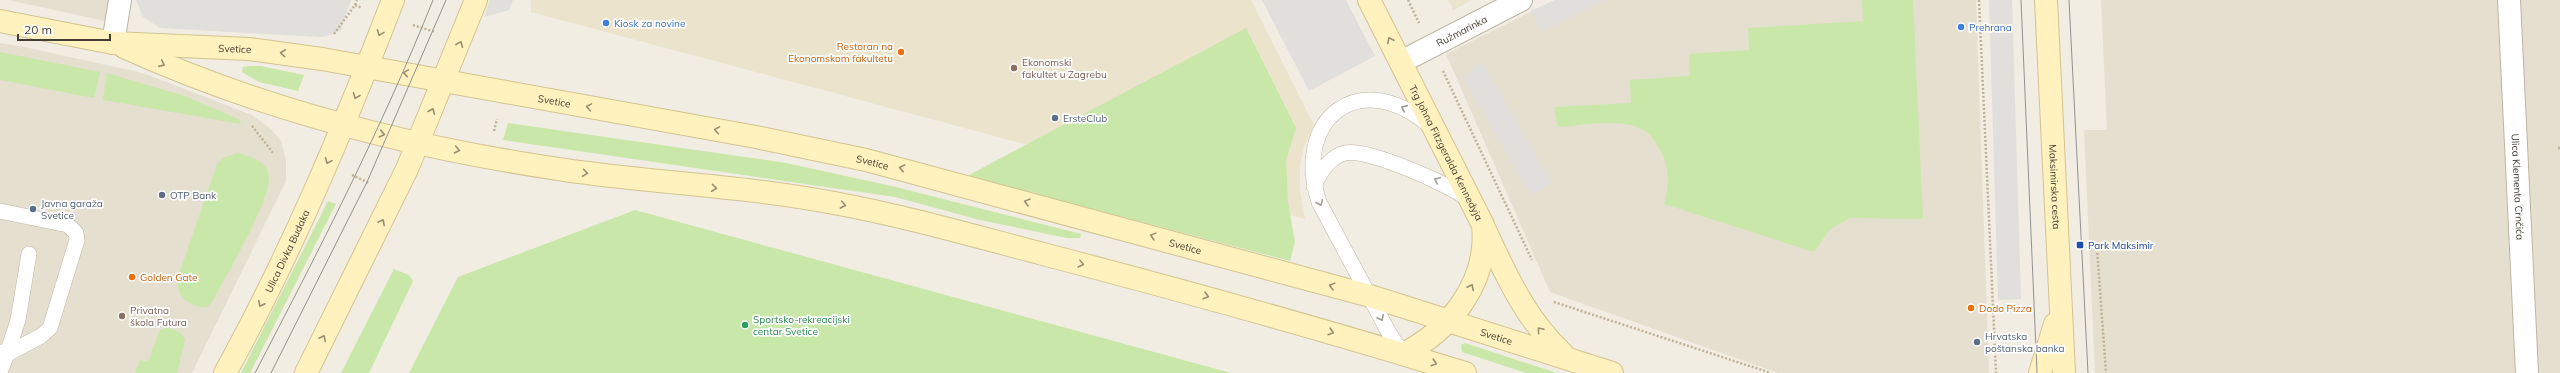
<svg xmlns="http://www.w3.org/2000/svg" width="2560" height="373" font-family="Mulish,sans-serif">
<rect width="100%" height="100%" fill="#f1ede2"/>
<path fill="#e5dfcf" d="M8 0H108L105 21Z
M1555 0H1976L1989 373H1778L1550 292 1446 54Z
M2101 0H2560V373H2095L2084 130H2107Z
M0 43 24 47 143 73 252 115 271 129 281 141 286 160V181L192 373H0Z"/>
<path fill="#ebe3cb" d="M531 0H1251L1314 125 1304 147 1300 166V190L1305 219 531 12Z
M1448 0H1472L1453 10Z"/>
<path fill="#c9e7a8" d="M1862 0H1913L1923 219 1850 218 1830 229 1814 252 1664 204C1669 186 1670 164 1659 148 1656 144 1654 138 1650 135 1628 115 1585 125 1558 127L1554 107 1631 103 1630 80 1690 76 1689 54 1749 50 1748 28 1863 21Z
M1246 28 1296 128 1286 160 1288 202 1295 242 1290 261 967 176Z
M0 52 100 72 94 98 0 80Z
M249 66H261L304 75 298 91 259 82 242 72 243 67Z
M107 73 188 97 240 120 241 124 103 100Z
M508 123 786 163 896 187 1081 234 1080 238H1067L980 220 895 197 503 140Z
M237 153C251 156 267 161 269 177 271 200 224 279 212 302L207 307C190 308 177 297 177 280L217 164 223 158Z
M328 201 336 204 250 373H241Z
M635 210 1231 373H409L458 277Z
M394 269 409 275 413 281 369 373H341Z
M167 327 181 333 185 339 177 373H135L140 360 148 362 160 330Z
M1465 343 1557 373H1526L1462 352 1461 345Z"/>
<path fill="#e1dfdb" d="M136 0H351L341 30 331 35 320 37 160 28 143 17Z
M490 0H513L509 10 484 17Z
M1262 0H1346L1375 56 1309 91Z
M1555 0H1605L1541 32 1531 11Z
M1989 0H2012L2021 299 1998 300Z
M1483 63 1552 183 1531 196 1462 76Z"/>
<g fill="none" stroke-linecap="round" stroke-linejoin="round">
<g stroke="#bdb5a4" stroke-width="16">
<path id="lane" d="M1314 186C1320 172 1329 157 1345 153 1368 148 1448 184 1468 199
M0 211 68 225 76 233 77 240 50 328 41 336 7 354
M0 352 7 354 0 372
M7 354 18 320 29 254
M1403 354 1389 333 1319 202C1292 118 1360 66 1430 126"/>
</g>
<g stroke="#bdb5a4" stroke-width="24">
<g id="street">
<path id="s1" d="M2509 0 2527 373"/>
<path d="M113 43 120 0"/>
<path id="s2" d="M1401 62 1521 0"/>
</g>
</g>
<g stroke="#d3c390" stroke-width="24">
<g id="secondary">
<path id="s3" d="M1369 0 1483 225C1489 281 1451 330 1403 354"/>
<path id="s4" d="M2046 0 2064 373"/>
<path id="s5" d="M0 21 113 43 249 49 322 59 756 137 866 160 1370 296 1612 373"/>
<path d="M124 47C263 110 413 148 565 170 654 183 745 186 834 203 905 216 974 236 1043 254 1185 291 1325 330 1465 373"/>
<path d="M1485 230C1506 275 1526 320 1563 354"/>
<path id="s6" d="M225 373C291 254 344 127 393 0"/>
<path d="M306 373 407 169 476 0"/>
<path d="M2040 373 2055 324"/>
</g>
</g>
<path stroke="#bfb195" stroke-width="2.5" stroke-dasharray="2 2" stroke-linecap="butt" d="M1408 0 1419 23
M1979 0 1996 373
M355 5 357 0
M413 25 435 32
M334 34 355 5 362 8
M1443 71 1532 260
M252 126 274 154
M494 131 497 119
M2558 148H2560
M352 175 369 183
M2097 249 2106 373
M1554 302 1771 373"/>
<use href="#lane" stroke="#fff" stroke-width="15"/>
<use href="#street" stroke="#fff" stroke-width="22"/>
<use href="#secondary" stroke="#fff2be" stroke-width="22"/>
<path stroke="#929292" stroke-width="1" d="M2021 0 2037 373
M2069 0 2088 373
M255 373C319 250 382 128 433 0
M271 373 367 182 446 0"/>
</g>
<defs><path id="oneway-chevron" d="M-2-3.5L2.5 0L-2 3.5" fill="none" stroke-width="1.6" stroke-linecap="round" stroke-linejoin="round"/></defs>
<g stroke="#988e71">
<use href="#oneway-chevron" transform="translate(380 33) rotate(111)"/>
<use href="#oneway-chevron" transform="translate(1390 40) rotate(-117)"/>
<use href="#oneway-chevron" transform="translate(460 44) rotate(-68)"/>
<use href="#oneway-chevron" transform="translate(283 53) rotate(-174)"/>
<use href="#oneway-chevron" transform="translate(162 64) rotate(24)"/>
<use href="#oneway-chevron" transform="translate(406 73) rotate(-171)"/>
<use href="#oneway-chevron" transform="translate(356 96) rotate(112)"/>
<use href="#oneway-chevron" transform="translate(589 107) rotate(-170)"/>
<use href="#oneway-chevron" transform="translate(432 111) rotate(-67)"/>
<use href="#oneway-chevron" transform="translate(717 130) rotate(-170)"/>
<use href="#oneway-chevron" transform="translate(382 134) rotate(13)"/>
<use href="#oneway-chevron" transform="translate(457 150) rotate(12)"/>
<use href="#oneway-chevron" transform="translate(328 161) rotate(114)"/>
<use href="#oneway-chevron" transform="translate(902 168) rotate(-167)"/>
<use href="#oneway-chevron" transform="translate(585 173) rotate(8)"/>
<use href="#oneway-chevron" transform="translate(714 188) rotate(6)"/>
<use href="#oneway-chevron" transform="translate(1027 202) rotate(-165)"/>
<use href="#oneway-chevron" transform="translate(843 205) rotate(11)"/>
<use href="#oneway-chevron" transform="translate(382 222) rotate(-63)"/>
<use href="#oneway-chevron" transform="translate(1153 236) rotate(-165)"/>
<use href="#oneway-chevron" transform="translate(1081 264) rotate(14)"/>
<use href="#oneway-chevron" transform="translate(1332 286) rotate(-165)"/>
<use href="#oneway-chevron" transform="translate(1471 287) rotate(-63)"/>
<use href="#oneway-chevron" transform="translate(1206 296) rotate(16)"/>
<use href="#oneway-chevron" transform="translate(261 304) rotate(117)"/>
<use href="#oneway-chevron" transform="translate(1540 330) rotate(-130)"/>
<use href="#oneway-chevron" transform="translate(1331 332) rotate(17)"/>
<use href="#oneway-chevron" transform="translate(323 338) rotate(-63)"/>
<use href="#oneway-chevron" transform="translate(1434 363) rotate(17)"/>
</g>
<g stroke="#a19e98">
<use href="#oneway-chevron" transform="translate(1404 108) rotate(-156)"/>
<use href="#oneway-chevron" transform="translate(1437 180) rotate(-155)"/>
<use href="#oneway-chevron" transform="translate(1320 203) rotate(68)"/>
<use href="#oneway-chevron" transform="translate(1381 318) rotate(63)"/>
</g>
<g fill="#3f7fe0" stroke="#fff" stroke-width="1.5">
<circle cx="606" cy="23" r="4"/>
<circle cx="1961" cy="27" r="4"/>
</g>
<g fill="#e8710a" stroke="#fff" stroke-width="1.5">
<circle cx="901" cy="52" r="4"/>
<circle cx="132" cy="277" r="4"/>
<circle cx="1971" cy="308" r="4"/>
</g>
<g fill="#8d6e63" stroke="#fff" stroke-width="1.5">
<circle cx="1014" cy="68" r="4"/>
<circle cx="122" cy="316" r="4"/>
</g>
<g fill="#5c6f8a" stroke="#fff" stroke-width="1.5">
<circle cx="1055" cy="118" r="4"/>
<circle cx="162" cy="195" r="4"/>
<circle cx="33" cy="209" r="4"/>
<circle cx="1977" cy="342" r="4"/>
</g>
<rect fill="#1a4fb4" stroke="#fff" stroke-width="1.5" x="2076" y="241" width="8" height="8" rx="2"/>
<circle fill="#2e9e5b" stroke="#fff" stroke-width="1.5" cx="745" cy="325" r="4"/>
<g text-anchor="middle" dominant-baseline="central" stroke-width="3.5" stroke-linejoin="round" paint-order="stroke">
<g font-size="10" fill="#366cbe" stroke="#fff" text-anchor="start">
<text x="614" y="23">Kiosk za novine</text>
<text x="1969" y="27">Prehrana</text>
</g>
<g font-size="10" fill="#433d32" stroke="#fff">
<text stroke="none"><textPath href="#s2" startOffset="68">Ružmarinka</textPath></text>
<text stroke="none"><textPath href="#s5" startOffset="237">Svetice</textPath></text>
<text stroke="none"><textPath href="#s5" startOffset="561">Svetice</textPath></text>
<text stroke="none"><textPath href="#s3" startOffset="171">Trg Johna Fitzgeralda Kennedyja</textPath></text>
<text stroke="none"><textPath href="#s5" startOffset="885">Svetice</textPath></text>
<text stroke="none"><textPath href="#s1" startOffset="187">Ulica Klementa Crnčića</textPath></text>
<text stroke="none"><textPath href="#s4" startOffset="187">Maksimirska cesta</textPath></text>
<text stroke="none"><textPath href="#s5" startOffset="1209">Svetice</textPath></text>
<text stroke="none"><textPath href="#s6" startOffset="137">Ulica Divka Budaka</textPath></text>
<text stroke="none"><textPath href="#s5" startOffset="1533">Svetice</textPath></text>
</g>
<g font-size="10" fill="#c56008" stroke="#fff" text-anchor="start">
<text x="893" y="46" text-anchor="end">Restoran na<tspan x="893" dy="12">Ekonomskom fakultetu</tspan></text>
<text x="140" y="277">Golden Gate</text>
<text x="1979" y="308">Dodo Pizza</text>
</g>
<g font-size="10" fill="#785e54" stroke="#fff" text-anchor="start">
<text x="1022" y="62">Ekonomski<tspan x="1022" dy="12">fakultet u Zagrebu</tspan></text>
<text x="130" y="310">Privatna<tspan x="130" dy="12">škola Futura</tspan></text>
</g>
<g font-size="10" fill="#4e5e75" stroke="#fff" text-anchor="start">
<text x="1063" y="118">ErsteClub</text>
<text x="170" y="195">OTP Bank</text>
<text x="41" y="203">Javna garaža<tspan x="41" dy="12">Svetice</tspan></text>
<text x="1985" y="336">Hrvatska<tspan x="1985" dy="12">poštanska banka</tspan></text>
</g>
<g font-size="10" fill="#164399" stroke="#fff" text-anchor="start">
<text x="2088" y="245">Park Maksimir</text>
</g>
<g font-size="10" fill="#27864d" stroke="#fff" text-anchor="start">
<text x="753" y="319">Sportsko-rekreacijski<tspan x="753" dy="12">centar Svetice</tspan></text>
</g>
</g>
<path d="M18 34v6h92v-6" fill="none" stroke="#433d32" stroke-width="2"/>
<text x="24" y="34" font-size="12" fill="#433d32" stroke="#ffffff" stroke-width="3" paint-order="stroke">20 m</text>
</svg>
